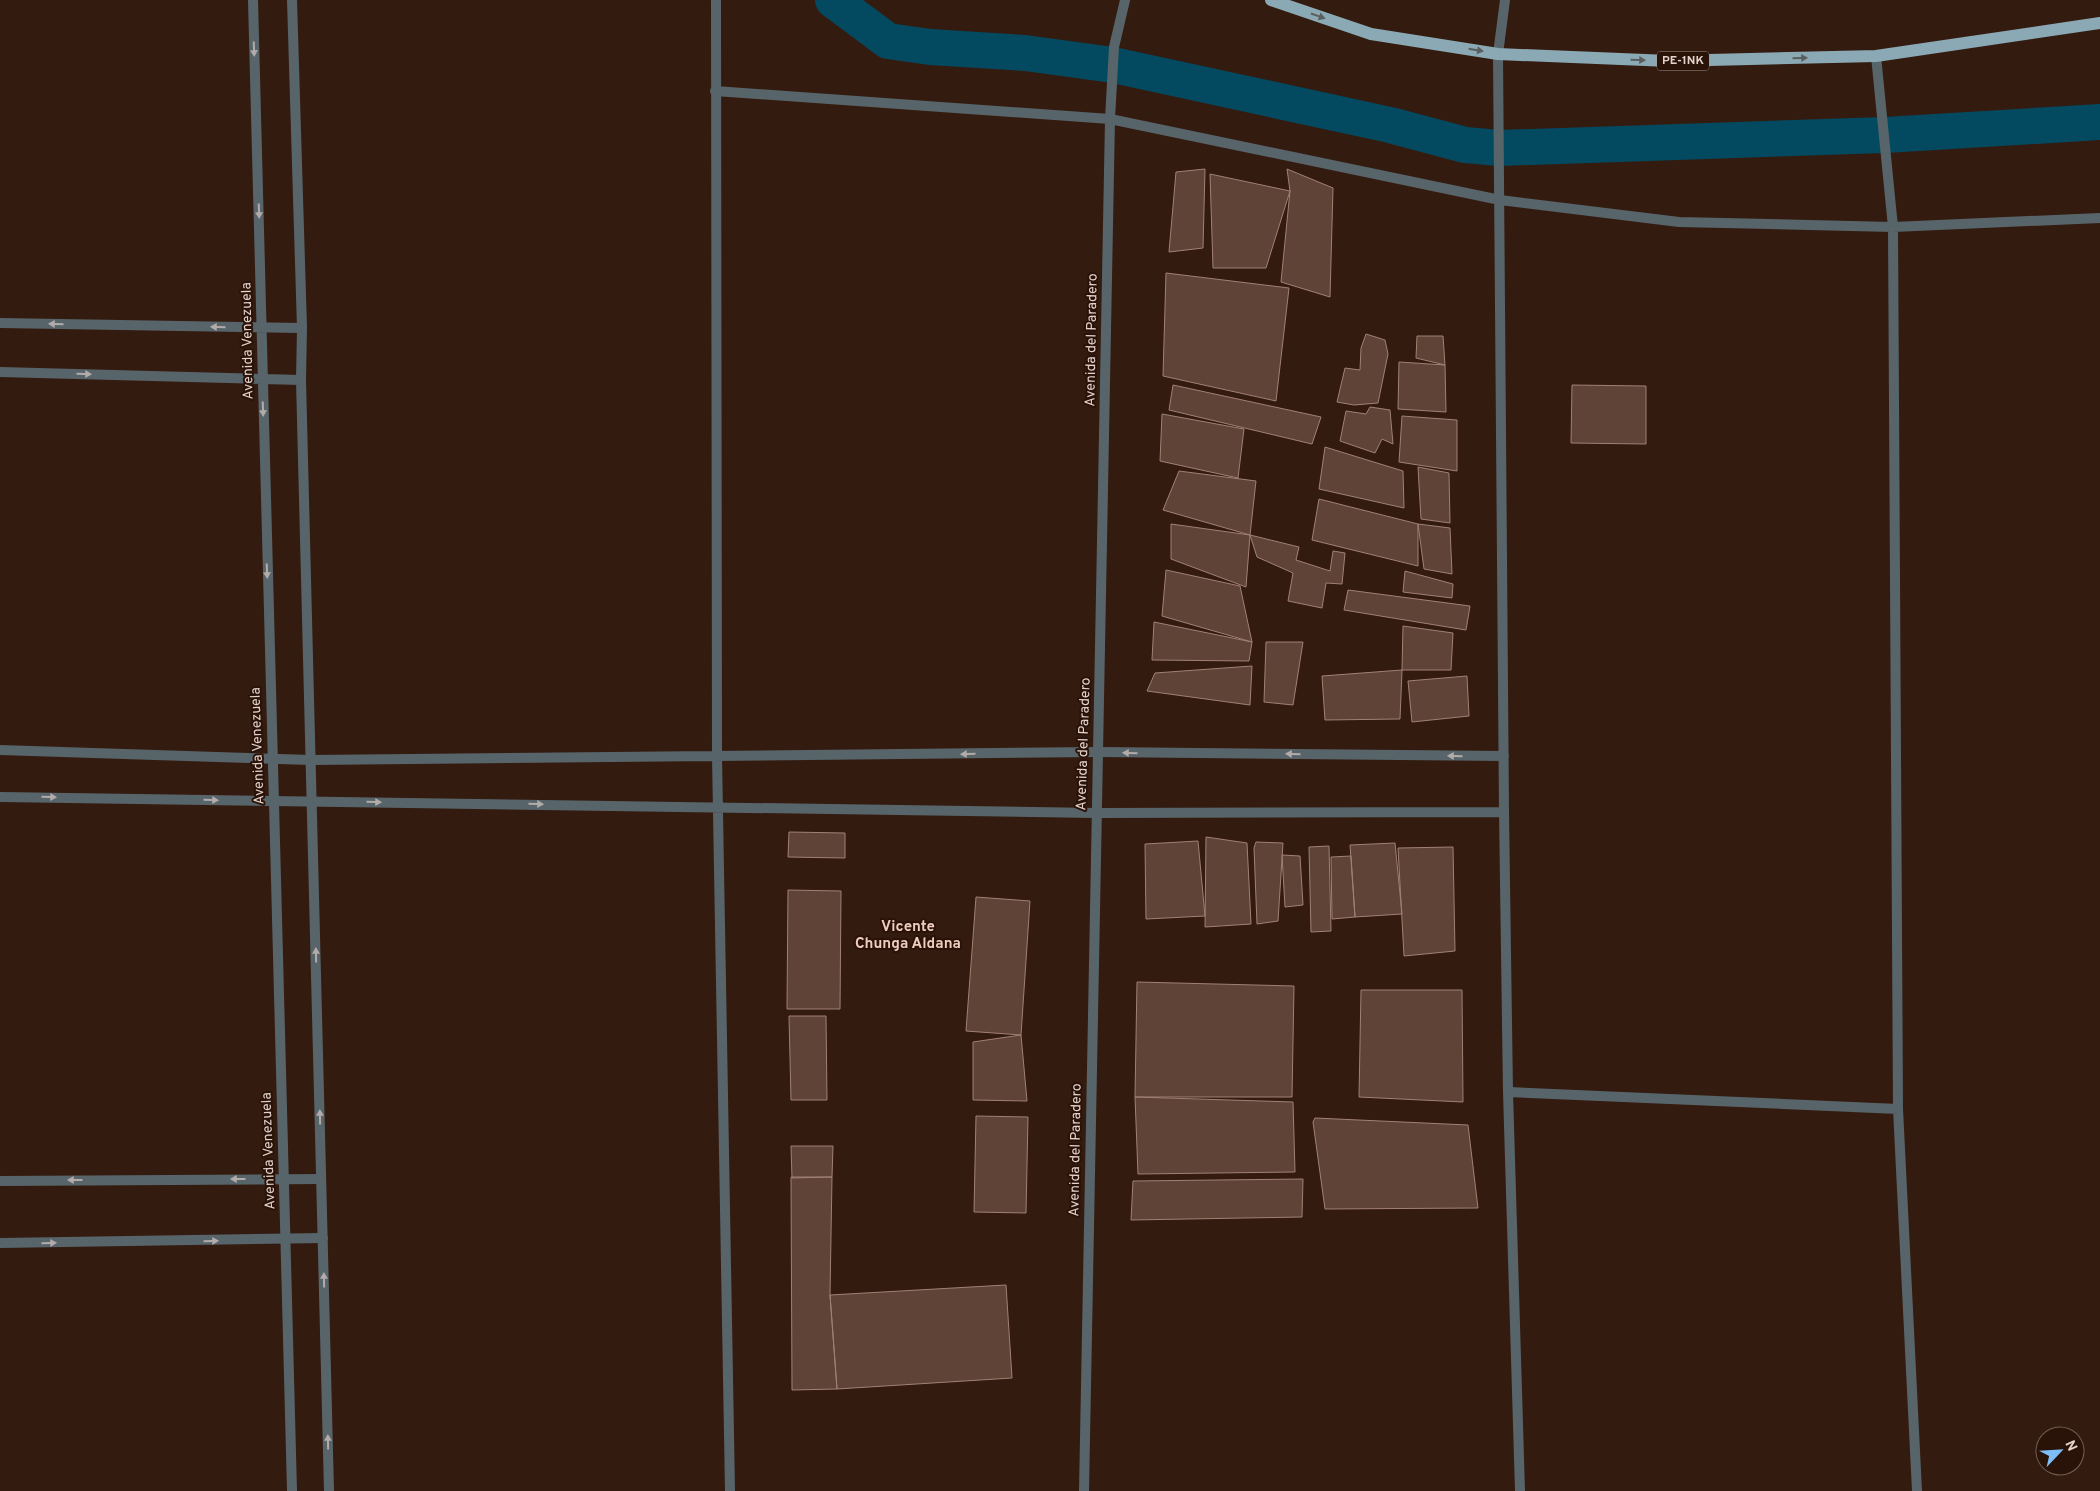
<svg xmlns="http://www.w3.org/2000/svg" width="2100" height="1491" font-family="Overpass,sans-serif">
<rect width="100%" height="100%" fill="#341b10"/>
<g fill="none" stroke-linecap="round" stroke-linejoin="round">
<path stroke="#034a60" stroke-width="36" d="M833 0 888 41 930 47 1025 53 1113 65 1390 125 1465 145 1499 148 1885 135 2100 122"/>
</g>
<path fill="#5f4337" stroke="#a18174" d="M1205 169 1203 248 1169 252 1176 172Z
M1287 169 1333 188 1330 297 1281 282 1290 191Z
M1210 174 1290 191 1266 268H1213Z
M1166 273 1289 288 1276 401 1163 376Z
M1366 334 1385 340 1388 354 1378 403 1354 405 1337 402 1345 368 1360 370 1361 348Z
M1417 336H1443L1445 365 1416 358Z
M1399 362 1445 365 1446 412 1398 409Z
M1173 385 1321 417 1312 444 1169 410Z
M1572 385 1646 386V444L1571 443Z
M1370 407 1390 410 1393 444 1382 439 1375 453 1340 441 1346 411 1366 414Z
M1162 414 1244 429 1238 478 1160 461Z
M1402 416 1457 420V471L1399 462Z
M1325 447 1403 471 1404 508 1319 489Z
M1418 467 1449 473 1450 523 1421 519Z
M1179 471 1256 481 1250 535 1163 510Z
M1319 499 1418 524V566L1312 540Z
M1171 524 1250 535 1246 587 1171 559Z
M1418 524 1450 528 1452 574 1424 569Z
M1250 535 1299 547 1296 560 1330 571 1333 551 1345 553 1342 584 1326 583 1322 608 1288 601 1293 573 1257 557Z
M1166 570 1240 586 1252 642 1162 616Z
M1405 571 1453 584 1452 598 1403 592Z
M1348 590 1470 606 1466 630 1344 610Z
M1154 622 1252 642 1249 661 1152 660Z
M1403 626 1453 633 1451 670H1402Z
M1266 642H1303L1293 705 1264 702Z
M1252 666 1250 705 1147 691 1155 673Z
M1402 670 1400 719 1325 720 1322 676Z
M1467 676 1469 716 1412 722 1408 681Z
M789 832 845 833V858L788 857Z
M1206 837 1247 843 1251 924 1205 927Z
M1198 841 1205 916 1146 919 1145 844Z
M1256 842 1283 843 1278 921 1257 924 1254 848Z
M1395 843 1402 914 1355 917 1350 845Z
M1329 846 1331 931 1311 932 1309 847Z
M1453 847 1455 951 1404 956 1398 848Z
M1282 855 1300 856 1303 905 1285 907Z
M1351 856 1355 917 1332 919 1331 857Z
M788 890 841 891 840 1009H787Z
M976 897 1030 901 1021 1035 966 1031Z
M1137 982 1294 986 1292 1097H1135Z
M1361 990H1462L1463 1102 1359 1097Z
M789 1016H826L827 1100H791Z
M1021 1035 1027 1101 973 1100V1042Z
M1135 1097 1293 1102 1295 1172 1138 1174Z
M976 1116 1028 1117 1026 1213 974 1212Z
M1315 1118 1468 1125 1478 1208 1325 1209 1313 1122Z
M791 1146H833L832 1177 792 1178Z
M791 1177H832L830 1295 837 1389 792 1390Z
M1303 1179 1302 1217 1131 1220 1133 1181Z
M1006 1285 1012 1378 837 1389 830 1295Z"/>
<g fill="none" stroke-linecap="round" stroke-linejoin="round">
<path stroke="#57656b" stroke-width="10" d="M716 0 717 756 730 1491
M1505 0 1498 54 1504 812 1508 1092 1520 1491
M1876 56 1893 227 1898 1109 1917 1491
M715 91 1110 119 1500 200 1679 222 1893 227 2100 218
M0 750 311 760 1099 752 1504 756
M0 797 1096 813 1504 812
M1508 1092 1898 1109
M0 1181 321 1179
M0 1243 323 1238"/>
<path stroke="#57656b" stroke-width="10" d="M253 0 292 1491
M292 0 302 328 301 380 329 1491
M0 323 302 328
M0 372 301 380
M1084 1491 1110 119 1114 47 1125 0"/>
<path stroke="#8aa9b4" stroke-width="12" d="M1271 0 1371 34 1498 54 1669 61 1876 56 2100 23"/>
</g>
<defs><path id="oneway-solid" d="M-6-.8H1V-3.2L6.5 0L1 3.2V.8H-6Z" transform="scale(1.25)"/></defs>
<g fill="#5a5e5e">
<use href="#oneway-solid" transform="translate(1318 16) rotate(19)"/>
<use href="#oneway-solid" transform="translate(1476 50) rotate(9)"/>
<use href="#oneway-solid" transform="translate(1800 58) rotate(-2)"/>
<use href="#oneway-solid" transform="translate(1638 60) rotate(2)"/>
</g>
<g fill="#b2aba9">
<use href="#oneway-solid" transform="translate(254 49) rotate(88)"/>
<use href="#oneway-solid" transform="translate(259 211) rotate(88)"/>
<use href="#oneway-solid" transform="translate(56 324) rotate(-179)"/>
<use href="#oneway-solid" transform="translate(218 327) rotate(-179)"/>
<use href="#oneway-solid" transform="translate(84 374) rotate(2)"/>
<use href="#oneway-solid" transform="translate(263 409) rotate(88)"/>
<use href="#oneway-solid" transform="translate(267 571) rotate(88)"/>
<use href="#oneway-solid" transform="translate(1130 753) rotate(-179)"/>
<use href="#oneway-solid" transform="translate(968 754) rotate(179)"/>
<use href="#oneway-solid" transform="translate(1293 754) rotate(-179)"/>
<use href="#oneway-solid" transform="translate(1455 756) rotate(-179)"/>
<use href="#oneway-solid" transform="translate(49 797) rotate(1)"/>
<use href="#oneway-solid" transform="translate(211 800) rotate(1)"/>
<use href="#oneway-solid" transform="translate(374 802) rotate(1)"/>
<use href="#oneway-solid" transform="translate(536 804) rotate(1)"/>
<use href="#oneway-solid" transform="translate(316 955) rotate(-91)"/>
<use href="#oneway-solid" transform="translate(320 1117) rotate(-91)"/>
<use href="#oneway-solid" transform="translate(238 1179) rotate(180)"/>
<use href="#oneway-solid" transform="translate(75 1180) rotate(180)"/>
<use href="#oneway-solid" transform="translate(211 1241) rotate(-1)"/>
<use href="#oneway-solid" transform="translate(49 1243) rotate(-1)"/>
<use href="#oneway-solid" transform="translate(324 1280) rotate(-91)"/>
<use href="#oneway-solid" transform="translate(328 1442) rotate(-91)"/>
</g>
<g text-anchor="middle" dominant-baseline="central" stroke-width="4" stroke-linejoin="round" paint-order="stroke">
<rect fill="#291207" stroke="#ab9890" stroke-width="1" x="1657" y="51.5" width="52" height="19" rx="4"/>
<g font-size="12" font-weight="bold" fill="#e3d1ca">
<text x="1683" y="61">PE-1NK</text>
</g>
<g font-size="14" fill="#e3d1ca" stroke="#291207">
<text transform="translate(1092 340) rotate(-89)">Avenida del Paradero</text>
<text transform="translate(248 341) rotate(-91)">Avenida Venezuela</text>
<text transform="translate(1084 744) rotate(-88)">Avenida del Paradero</text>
<text transform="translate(258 746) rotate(-92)">Avenida Venezuela</text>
<text transform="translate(1076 1150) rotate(-89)">Avenida del Paradero</text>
<text transform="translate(269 1151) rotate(-92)">Avenida Venezuela</text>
</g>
<g font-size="15" font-weight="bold" fill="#eeccbe" stroke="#291207">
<text x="908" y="927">Vicente<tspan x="908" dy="17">Chunga Aldana</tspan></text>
</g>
</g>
<g transform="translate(2060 1451) rotate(65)"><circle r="24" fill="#291207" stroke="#735e55"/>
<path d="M0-4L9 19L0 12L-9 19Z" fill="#7dbef9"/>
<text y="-8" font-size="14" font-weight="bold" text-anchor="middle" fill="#e3d1ca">N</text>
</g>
</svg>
